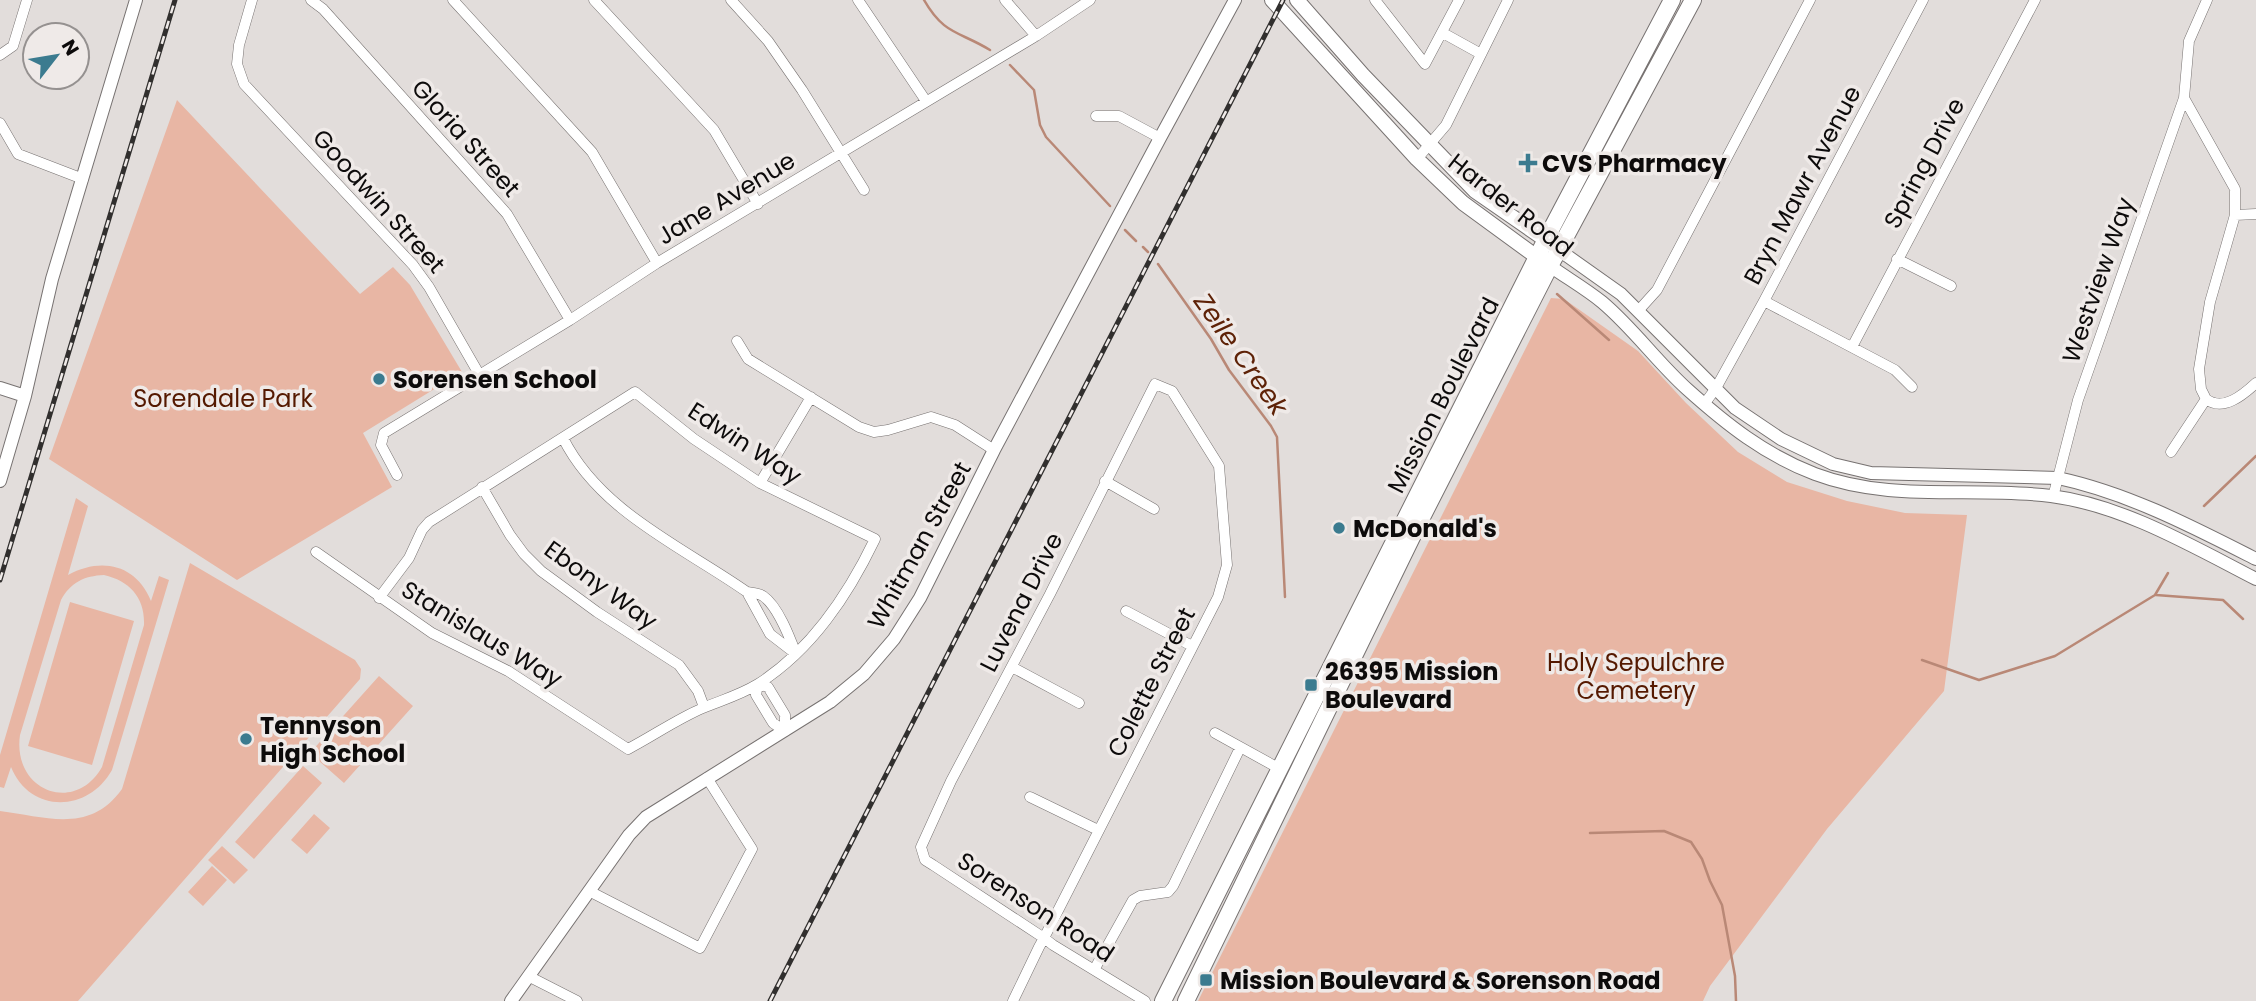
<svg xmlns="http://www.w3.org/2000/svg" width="2256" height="1001" font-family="Poppins,sans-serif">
<rect width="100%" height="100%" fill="#e2dddb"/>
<path fill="#e8b6a4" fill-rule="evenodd" d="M177 100 360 294 393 267 410 285 462 372 363 433 392 487 237 580 49 459Z
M1551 298 1564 299 1638 351 1686 403 1738 452 1787 482 1847 501 1905 513 1967 515 1944 691 1827 829 1710 986 1703 1001H1198Z
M76 498 88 506 68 575C101 557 136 564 151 601L159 576 169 580 112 770C88 813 30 814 11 767L4 788 0 787V755ZM104 575C130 581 145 598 144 625L102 767C75 815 12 791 20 735L61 600C71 582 84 576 104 575Z
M190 563 355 660 361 669 360 679 78 1001H0V811C47 817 90 834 122 789Z
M70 602 134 621 92 765 28 746Z
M379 676 413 706 344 783 310 753Z
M303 766 322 783 254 859 235 842Z
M314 814 330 828 307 854 291 840Z
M222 846 248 870 234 884 208 860Z
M212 866 227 880 203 906 188 892Z"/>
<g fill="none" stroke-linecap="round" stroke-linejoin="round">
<path stroke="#b98876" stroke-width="2.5" d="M924 0C944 35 959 31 990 50
M1010 65 1034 90 1040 125 1046 137 1110 206
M1125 230 1136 241
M1143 247 1148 252
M1158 264 1211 339 1229 370 1271 426 1277 437 1285 597
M1557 294 1609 340
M2204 506 2256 456
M2156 595 2223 600 2243 619
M1922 660 1979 680 2055 656 2155 595 2168 573
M1590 833 1664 831 1691 842 1702 859 1710 881 1722 905 1735 976 1736 1001"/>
<g stroke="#777271" stroke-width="11">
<path id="minor" d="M252 0 239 45 237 64 244 84 413 265 429 287 479 374
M311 0 323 9 507 214 570 320
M453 0 592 152 657 263
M594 0 714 130 758 204
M731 0 768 41 802 90 864 190
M858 0 926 101
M1005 0 1036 36
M1375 0 1425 64 1459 0
M1443 33 1481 54
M0 55 13 46 27 0
M1096 116H1119L1160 138
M0 123 18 154 83 179
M1417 159 1446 125 1508 0
M2235 215 2256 214
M1897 259 1951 286
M1764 301 1895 370 1912 387
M1638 311 1657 290 1810 0
M737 341 748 359 859 427 874 432 888 430 931 417 955 425 994 450
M1852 347 2035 0
M2206 399 2201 389 2199 369 2210 302 2235 215V189L2184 98 2189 41 2207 0
M2206 399C2223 412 2243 395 2256 383
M1705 403 1716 388 1764 301 1923 0
M563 438C600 512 683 547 747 592 752 593 759 593 763 596 778 606 790 638 796 654
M2171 452 2206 399
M397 475 381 445 384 433 570 320 657 263 1036 36 1090 0
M1105 481 1154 509
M760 483 811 397
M482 487 510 535 524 554 541 571 597 612 679 665 698 691 704 707
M2053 497 2078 400 2184 98
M316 552 432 633 508 671 628 749C653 736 677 719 703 708 722 700 740 695 758 684 812 650 848 595 875 539L760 483 694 439 635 392 429 522 422 530 409 558 379 598
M747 592 770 634 796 654
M1126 611 1192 646
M1012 667 1079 703
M758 684 768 687 785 715V731L773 723 756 695Z
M1215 733 1280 769
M1030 797 1098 830
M589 891 700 948 752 849 707 778
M1094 970 1133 900 1140 896 1168 892 1173 886 1240 748
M528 976 577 1001
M1013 1001 1039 947 1044 938 1218 597 1227 565 1219 466 1172 391 1155 384 1050 594 951 781 921 847 925 860 933 865 1044 938 1053 945 1145 1001"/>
</g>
<g stroke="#777271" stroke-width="14">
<path id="tertiary" d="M1559 250 1621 294 1735 408 1781 439 1833 464 1871 473 2058 478C2128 493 2193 527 2256 559
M1550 266C1567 278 1586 289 1602 302 1633 328 1657 362 1687 389 1726 424 1765 455 1815 474 1892 503 1971 486 2051 496 2122 505 2192 546 2256 579
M0 388 25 396
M0 481 25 396 52 279 136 0
M511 1001 629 835 646 817 830 702 864 674 894 639 920 598 994 450 1160 138 1235 0"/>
</g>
<g stroke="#777271" stroke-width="16">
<path id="secondary" d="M1272 0 1417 159 1463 203 1545 263
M1297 0 1363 75 1475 191 1553 245"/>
</g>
<g stroke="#777271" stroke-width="18">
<path id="primary" d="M1163 1001 1546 239 1672 0
M1186 1001 1414 533 1550 266 1693 0"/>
</g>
<use href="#minor" stroke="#fff" stroke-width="10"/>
<use href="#tertiary" stroke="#fff" stroke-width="12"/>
<use href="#secondary" stroke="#fff" stroke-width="14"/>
<use href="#primary" stroke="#fff" stroke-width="16"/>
<g stroke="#312f2e" stroke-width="5">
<path id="rail" d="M0 580 175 0
M770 1001 1283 0"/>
</g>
<use href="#rail" stroke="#efeae8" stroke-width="2.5" stroke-dasharray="8" stroke-linecap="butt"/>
</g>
<g fill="#3b7b8f" stroke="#efeae8" stroke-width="2.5">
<path d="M1524.5 152.5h7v7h7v7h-7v7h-7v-7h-7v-7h7z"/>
<circle cx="379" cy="379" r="7"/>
<circle cx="1339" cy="528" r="7"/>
<rect x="1304" y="678" width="14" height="14" rx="3.5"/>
<circle cx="246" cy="739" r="7"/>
<rect x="1199" y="973" width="14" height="14" rx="3.5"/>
</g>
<g text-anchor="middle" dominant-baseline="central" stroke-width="7" stroke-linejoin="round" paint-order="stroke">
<g font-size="24" fill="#0d0b0b" stroke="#efeae8">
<text transform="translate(466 138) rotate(48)">Gloria Street</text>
<text transform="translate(1924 163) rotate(-62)">Spring Drive</text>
<text transform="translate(1802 185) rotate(-62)">Bryn Mawr Avenue</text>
<text transform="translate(726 198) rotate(-31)">Jane Avenue</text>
<text transform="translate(379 201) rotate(48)">Goodwin Street</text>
<text transform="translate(1511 205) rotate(38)">Harder Road</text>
<text transform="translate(2098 280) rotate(-71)">Westview Way</text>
<text transform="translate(1443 395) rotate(-63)">Mission Boulevard</text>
<text transform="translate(745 443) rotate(33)">Edwin Way</text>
<text transform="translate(919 545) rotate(-61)">Whitman Street</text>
<text transform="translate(601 585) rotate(36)">Ebony Way</text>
<text transform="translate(1021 602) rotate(-63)">Luvena Drive</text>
<text transform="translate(482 634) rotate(31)">Stanislaus Way</text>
<text transform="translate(1151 682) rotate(-63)">Colette Street</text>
<text transform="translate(1036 907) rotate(33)">Sorenson Road</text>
</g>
<g font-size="24" font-weight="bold" fill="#0d0b0b" stroke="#efeae8" text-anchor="start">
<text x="1542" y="163">CVS Pharmacy</text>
<text x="393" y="379">Sorensen School</text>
<text x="1353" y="528">McDonald's</text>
<text x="1325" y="671">26395 Mission<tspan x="1325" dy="28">Boulevard</tspan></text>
<text x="260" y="725">Tennyson<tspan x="260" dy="28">High School</tspan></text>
<text x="1220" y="980">Mission Boulevard &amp; Sorenson Road</text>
</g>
<g font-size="24" fill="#551900" stroke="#efeae8">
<text x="223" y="398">Sorendale Park</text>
<text x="1636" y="662">Holy Sepulchre<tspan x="1636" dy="28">Cemetery</tspan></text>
</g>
<g font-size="26" font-style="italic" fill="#5e2207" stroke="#efeae8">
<text transform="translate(1241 354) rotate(55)">Zeile Creek</text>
</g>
</g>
<g transform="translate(56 56) rotate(59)"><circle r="33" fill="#efeae8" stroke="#959190" stroke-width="2"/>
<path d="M0-5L12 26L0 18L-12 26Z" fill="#3b7b8f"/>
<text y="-10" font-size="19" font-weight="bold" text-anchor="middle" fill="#0d0b0b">N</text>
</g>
</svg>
